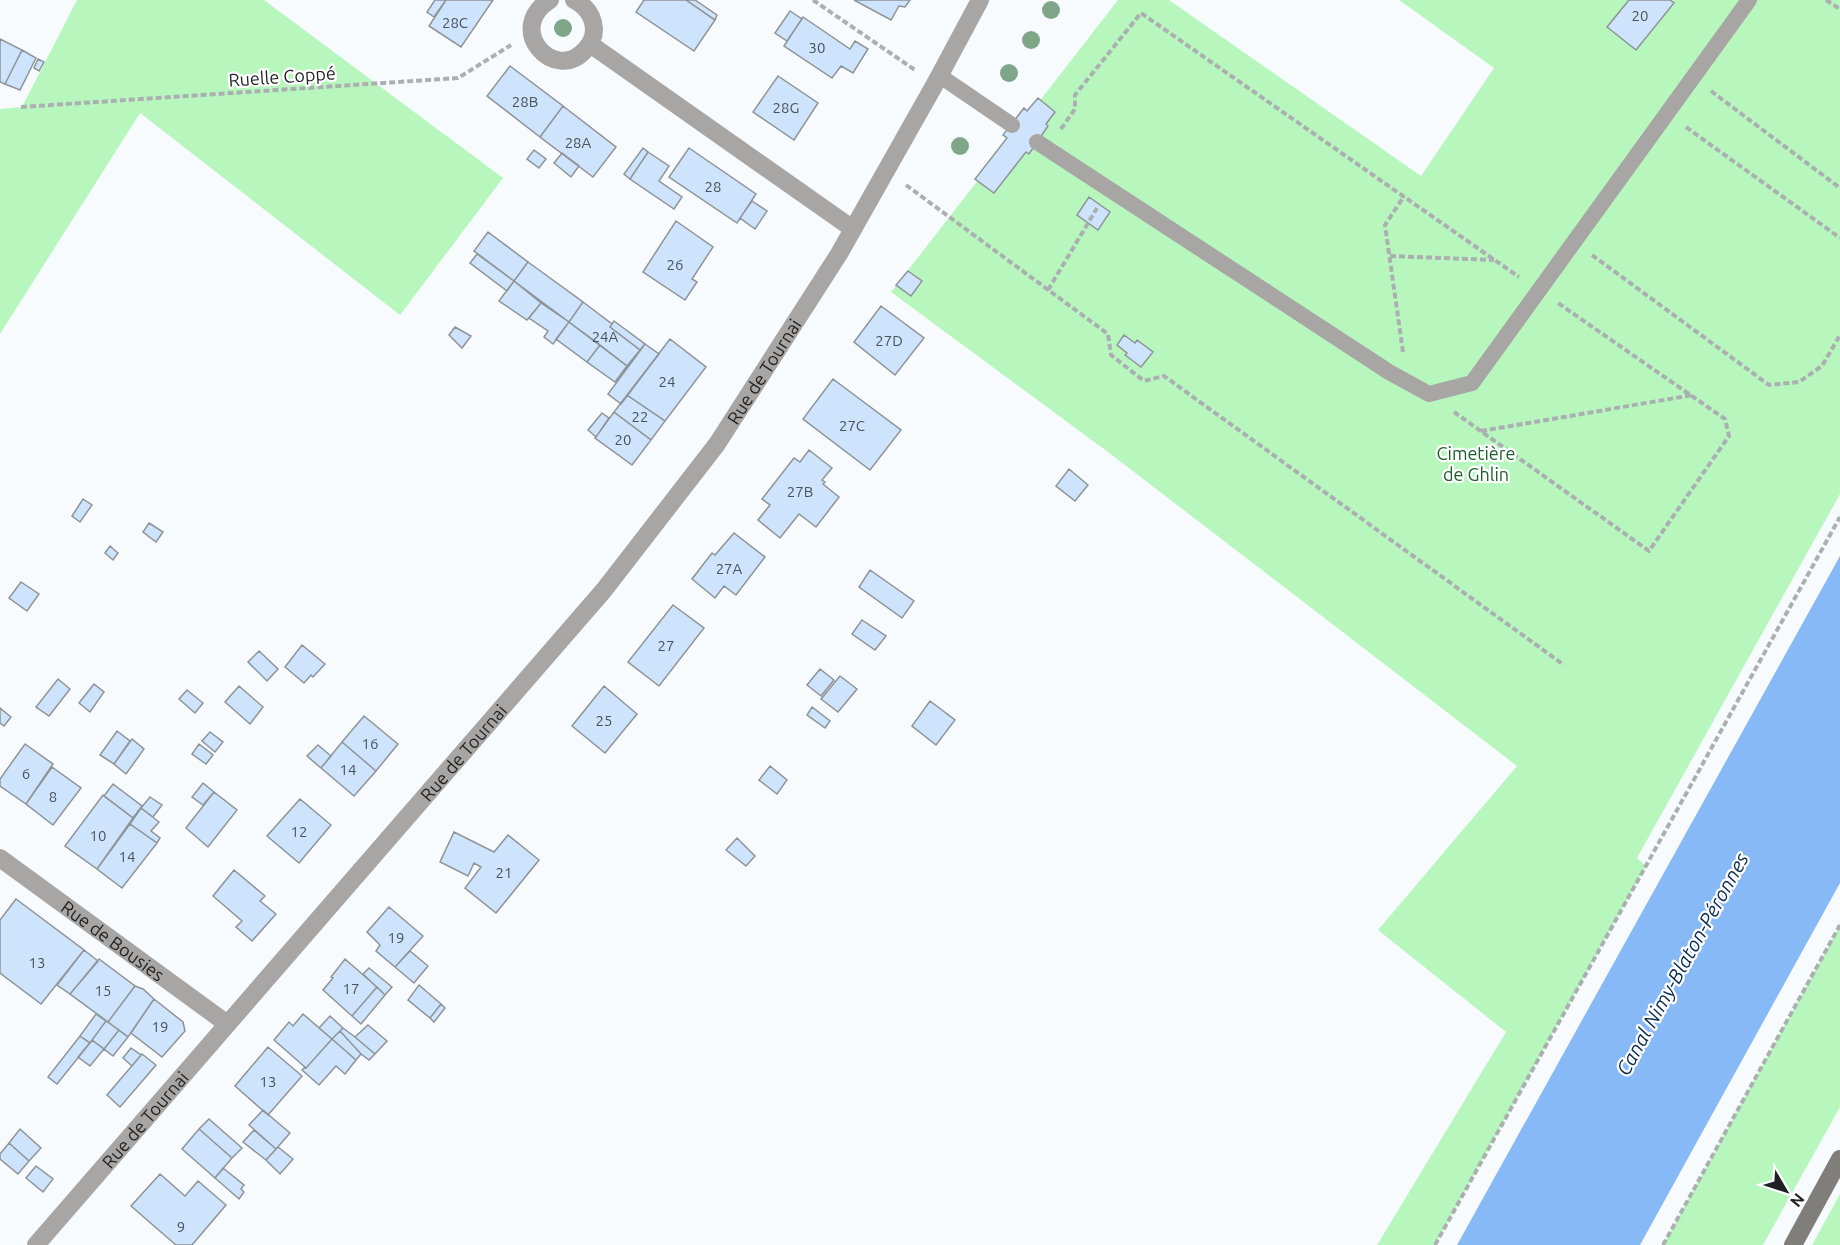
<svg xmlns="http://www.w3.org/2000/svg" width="1840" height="1245" font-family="Ubuntu,sans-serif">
<rect width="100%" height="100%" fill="#f8fbfe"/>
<path fill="#b7f7bd" d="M77 0H264L503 178 400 315 140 113 0 334V109L22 107Z
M1118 0H1169L1421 176 1494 68 1399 0H1840V494L1637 858 1646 866 1435 1245H1377L1506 1032 1378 930 1517 766 1112 455 891 292Z
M1840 925V1107L1763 1245H1663Z
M1840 1194V1245H1812Z"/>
<path fill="#88b9f7" d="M1840 556V883L1640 1245H1457Z"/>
<path fill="#cde4fc" stroke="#8e9397" stroke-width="1.5" d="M435 0H446L434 17 427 12Z
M446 0H493L461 47 429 26Z
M644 0H686L715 20 694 51 636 12Z
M686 0H695L717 15 715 20Z
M854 0H910L905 7 899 6 891 20Z
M1629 0H1670L1674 3 1636 50 1607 27Z
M790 11 802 19 787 41 775 33Z
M803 17 850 49 855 41 868 49 853 73 841 66 832 78 784 46Z
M0 39 22 50 5 84 0 82Z
M22 50 36 58 20 90 5 84Z
M38 59 44 62 39 71 34 68Z
M510 66 563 106 540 137 487 96Z
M778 76 818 103 794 140 753 112Z
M1038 98 1055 112 1046 124 1048 126 1029 154 1026 152 994 193 975 179 1007 138 1003 135 1024 108 1027 111Z
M563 106 616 147 593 177 540 137Z
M643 148 648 152 630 179 624 174Z
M689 148 756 194 737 223 669 177Z
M534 150 546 159 539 168 527 159Z
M648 152 669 166 659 181 682 197 674 209 630 179Z
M562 153 579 166 571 177 554 163Z
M1089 197 1110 212 1098 230 1077 215Z
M752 201 767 211 755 229 740 218Z
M676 221 713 247 692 279 697 282 685 300 643 272Z
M488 232 528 262 514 281 474 251Z
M477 254 514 281 507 291 470 263Z
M528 262 583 302 569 322 514 281Z
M908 271 922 281 911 296 896 285Z
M514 281 541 303 527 320 499 301Z
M583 302 612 324 610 327 640 350 627 366 569 322Z
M541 303 569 322 553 344 544 337 548 331 529 318Z
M881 306 924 338 895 375 854 342Z
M614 321 645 344 640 350 610 327Z
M569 322 600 345 587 362 556 339Z
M455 327 471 336 462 348 449 335Z
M1124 335 1135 343 1137 340 1153 352 1141 367 1125 355 1127 353 1117 345Z
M670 339 706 367 665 421 627 395Z
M645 344 659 354 621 404 608 394Z
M600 345 627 366 615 382 587 362Z
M833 379 901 430 870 470 803 419Z
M627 395 665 421 651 440 614 412Z
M614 412 651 440 632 465 595 438Z
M602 413 609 418 596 437 588 430Z
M809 450 832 468 822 480 825 482 823 484 839 497 816 527 799 514 780 538 758 520 770 505 762 499 794 458 800 462Z
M1069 469 1088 485 1075 501 1056 486Z
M83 499 92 505 80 522 72 516Z
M149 523 163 532 156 542 143 532Z
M734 533 765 557 736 595 724 586 715 598 692 579 712 553 715 555Z
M110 546 118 553 113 560 105 553Z
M870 570 914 601 902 618 859 587Z
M21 582 39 594 27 611 9 598Z
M673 605 704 628 659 686 628 662Z
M862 620 886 636 875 650 852 634Z
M302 645 325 664 313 677 311 675 304 683 285 667Z
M259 651 278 669 267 681 248 662Z
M820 669 834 680 821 696 807 685Z
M840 676 857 689 838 712 821 699Z
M58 679 70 689 49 716 36 707Z
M94 684 104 692 90 712 79 703Z
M239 686 263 707 250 724 225 702Z
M604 686 637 714 605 753 572 726Z
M187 690 203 703 195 713 179 699Z
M930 701 955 720 936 745 912 726Z
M812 707 830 721 825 728 807 715Z
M0 708 11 717 4 726 0 723Z
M364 716 398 744 376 771 342 742Z
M117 731 130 741 114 764 100 755Z
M210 732 223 742 215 752 202 741Z
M132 739 144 749 126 774 114 764Z
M342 742 376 771 354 796 321 768Z
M25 744 53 764 26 804 0 786V779Z
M199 744 213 755 206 764 192 754Z
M318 745 331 756 321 768 307 756Z
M770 766 787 780 777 794 759 780Z
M52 767 81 788 53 825 26 804Z
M203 783 214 792 203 805 192 797Z
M113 784 142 806 133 818 104 796Z
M214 792 237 810 208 847 186 828Z
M103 795 133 818 97 869 65 846Z
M150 797 162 805 153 817 141 808Z
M300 799 331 825 299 863 267 836Z
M141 808 159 822 151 831 160 838 157 843 130 824Z
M130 824 157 843 122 888 97 869Z
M454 832 494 852 508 835 539 860 496 913 465 888 481 867 474 863 468 876 440 862Z
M737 838 755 856 746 866 726 850Z
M234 870 265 896 260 901 276 914 252 941 236 927 242 921 213 896Z
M16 899 84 950 41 1004 0 973V920Z
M389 907 423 936 395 967 376 951 380 945 367 932Z
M84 950 98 961 70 994 57 985Z
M410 951 428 966 414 983 395 967Z
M99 959 135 986 108 1022 70 994Z
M345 959 377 987 352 1016 323 990 333 978 331 977Z
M369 968 392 987 385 995 363 974Z
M419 985 441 1004 430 1018 408 1000Z
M135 986 143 989 154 999 128 1037 108 1022Z
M377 987 385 995 361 1024 352 1016Z
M154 999 183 1022 185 1031 162 1057 131 1033Z
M441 1004 445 1008 434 1022 430 1018Z
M96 1014 106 1021 90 1043 80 1036Z
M303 1014 332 1039 306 1068 274 1040 289 1022 293 1026Z
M330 1016 343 1028 332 1039 319 1028Z
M106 1021 119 1030 104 1049 92 1040Z
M368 1025 387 1041 375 1054 355 1037Z
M343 1028 355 1037 375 1054 369 1060 361 1054 340 1031Z
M119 1030 128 1037 113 1056 104 1049Z
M340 1031 361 1054 356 1060 332 1039Z
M80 1036 90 1043 57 1084 48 1077Z
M332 1039 356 1060 345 1074 336 1066 319 1085 302 1070 305 1067 306 1068Z
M92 1040 104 1049 90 1066 78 1057Z
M268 1047 302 1076 268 1115 235 1086Z
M131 1048 141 1055 132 1066 123 1058Z
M142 1054 156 1065 120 1107 107 1095Z
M263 1110 290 1133 276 1149 249 1125Z
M209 1119 242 1148 232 1158 199 1129Z
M20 1129 41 1148 29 1161 9 1143Z
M199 1129 232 1158 215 1178 182 1149Z
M254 1130 276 1149 266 1160 243 1142Z
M9 1143 29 1161 18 1174 0 1159V1154Z
M278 1147 293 1159 280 1174 266 1160Z
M36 1166 53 1179 43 1192 26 1178Z
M223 1168 244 1185 241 1189 244 1192 239 1199 215 1178Z
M160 1174 185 1196 198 1181 226 1205 192 1245H176L131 1206Z"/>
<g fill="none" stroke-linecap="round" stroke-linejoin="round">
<path stroke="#acafb2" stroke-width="4" stroke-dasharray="6 3" stroke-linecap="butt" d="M813 0 915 70
M1826 0 1840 9
M1711 91 1840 188
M21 107 458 78 511 45
M1686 127 1840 238
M1061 129 1075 109V95L1141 13 1519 277
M906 185 1108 334 1111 355 1144 381 1164 376 1564 665
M1592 255 1769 385 1799 382 1822 366 1840 335
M1390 256 1494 260
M1048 290 1097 208
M1403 352 1385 225 1404 196
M1454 412 1649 551 1729 436 1725 419 1558 303
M1481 431 1693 395
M1435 1245 1840 517
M1663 1245 1840 925"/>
<path stroke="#a8a6a4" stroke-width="16" d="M940 76 1012 125
M1037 142 1389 372 1429 394 1472 383 1749 0"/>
<g stroke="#a8a6a4" stroke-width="18">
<path d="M550 0C504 29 555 84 585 50 591 44 594 37 594 29 593 15 586 6 574 0"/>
<path d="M590 44 853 229"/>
<path id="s1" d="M0 858 226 1023"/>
<path id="s2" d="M36 1245 604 590 717 444 839 254 935 84 980 0"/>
</g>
<path stroke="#807e7a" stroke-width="18" d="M1793 1245 1840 1159"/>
</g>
<g fill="#80a68a">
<circle cx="1051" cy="10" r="9"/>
<circle cx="563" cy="28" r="9"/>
<circle cx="1031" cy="40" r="9"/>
<circle cx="1009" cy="73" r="9"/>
<circle cx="960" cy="146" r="9"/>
</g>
<g text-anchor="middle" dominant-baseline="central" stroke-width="4.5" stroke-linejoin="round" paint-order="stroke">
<g font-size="15" fill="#4a5259">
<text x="1640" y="15">20</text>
<text x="455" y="22">28C</text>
<text x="817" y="47">30</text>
<text x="525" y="101">28B</text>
<text x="786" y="107">28G</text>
<text x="578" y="142">28A</text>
<text x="713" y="186">28</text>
<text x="675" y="264">26</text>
<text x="605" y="336">24A</text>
<text x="889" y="340">27D</text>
<text x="667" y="381">24</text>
<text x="640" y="416">22</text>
<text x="852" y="425">27C</text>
<text x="623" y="439">20</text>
<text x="800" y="491">27B</text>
<text x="729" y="568">27A</text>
<text x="666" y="645">27</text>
<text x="604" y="720">25</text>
<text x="370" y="743">16</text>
<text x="348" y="769">14</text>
<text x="26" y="773">6</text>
<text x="53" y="796">8</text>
<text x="299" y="831">12</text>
<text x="98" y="835">10</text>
<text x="127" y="856">14</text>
<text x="504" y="872">21</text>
<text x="396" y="937">19</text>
<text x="37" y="962">13</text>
<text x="351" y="988">17</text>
<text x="103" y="990">15</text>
<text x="160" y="1026">19</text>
<text x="268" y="1081">13</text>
<text x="181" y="1226">9</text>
</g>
<g font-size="18" fill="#1f2123" stroke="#fff">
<text transform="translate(282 76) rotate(-4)">Ruelle Coppé</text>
<text stroke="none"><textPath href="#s2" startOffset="1138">Rue de Tournai</textPath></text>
<text stroke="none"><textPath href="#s2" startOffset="652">Rue de Tournai</textPath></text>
<text stroke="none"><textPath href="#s1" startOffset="140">Rue de Bousies</textPath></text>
<text stroke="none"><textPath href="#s2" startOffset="166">Rue de Tournai</textPath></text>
</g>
<g font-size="18" fill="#1d602b" stroke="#fff">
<text x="1476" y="453">Cimetière<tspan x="1476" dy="21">de Ghlin</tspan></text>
</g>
<g font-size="20" font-style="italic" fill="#092b51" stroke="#fff">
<text transform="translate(1682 964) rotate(-61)">Canal Nimy-Blaton-Péronnes</text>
</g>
</g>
<g transform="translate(1786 1191) rotate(129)" stroke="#ffffff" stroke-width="4.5" paint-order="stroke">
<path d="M0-4.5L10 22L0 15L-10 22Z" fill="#1f2123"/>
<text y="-9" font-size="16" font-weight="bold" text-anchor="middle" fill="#1f2123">N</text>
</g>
</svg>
